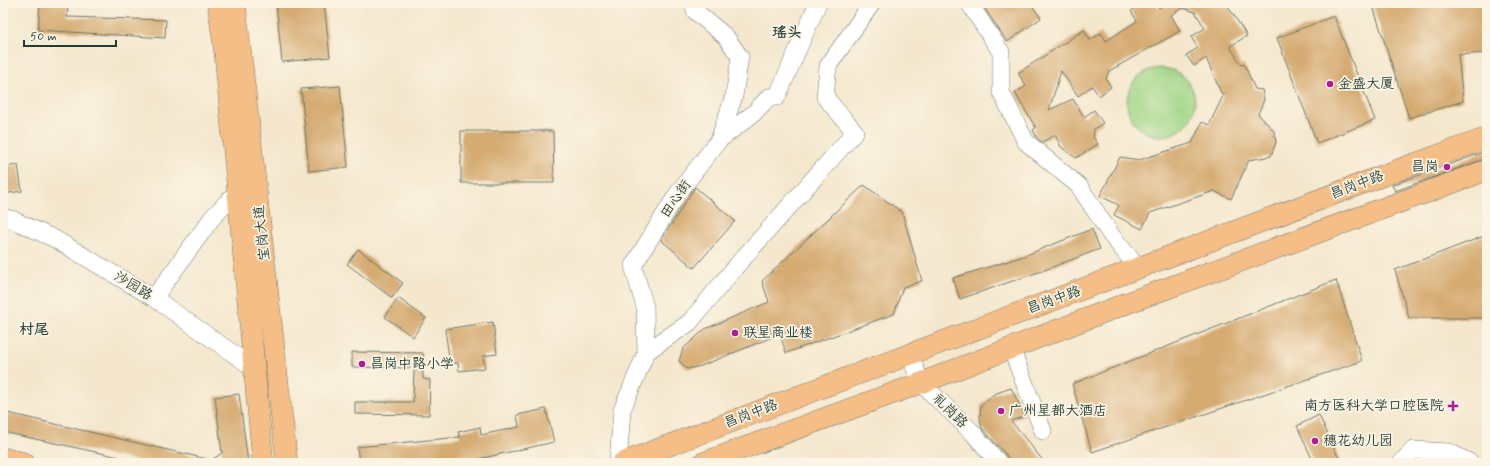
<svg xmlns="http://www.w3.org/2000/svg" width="1490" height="466" font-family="Mynerve,'LXGW WenKai TC',sans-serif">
<rect width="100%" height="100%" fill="#fcf5e5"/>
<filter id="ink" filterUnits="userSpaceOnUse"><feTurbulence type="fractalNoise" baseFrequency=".025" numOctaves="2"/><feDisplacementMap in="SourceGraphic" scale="8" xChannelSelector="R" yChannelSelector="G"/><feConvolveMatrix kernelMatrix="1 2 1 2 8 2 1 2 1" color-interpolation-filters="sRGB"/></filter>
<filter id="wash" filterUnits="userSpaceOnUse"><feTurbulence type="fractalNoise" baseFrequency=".012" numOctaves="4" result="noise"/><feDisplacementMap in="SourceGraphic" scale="16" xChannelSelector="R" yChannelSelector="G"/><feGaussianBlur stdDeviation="0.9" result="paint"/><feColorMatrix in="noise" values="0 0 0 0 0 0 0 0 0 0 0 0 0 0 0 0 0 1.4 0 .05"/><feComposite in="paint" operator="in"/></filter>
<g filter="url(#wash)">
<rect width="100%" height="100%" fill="#f4e7cd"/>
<path fill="#a0d687" stroke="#608a5e" d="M1127 102a34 34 0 1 1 68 0a34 34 0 1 1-68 0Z"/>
<g id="blocks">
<path fill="#d5ab72" d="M40 3H68L67 17 166 20 165 38 38 30Z
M276 3H324L330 57 282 62Z
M981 3H1030L1041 18 1007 42Z
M1143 3H1155L1159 8 1167 3H1226L1247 36 1230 46 1241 65 1244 64 1255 89 1262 90 1264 100 1258 114 1274 131 1276 142 1271 156 1249 160 1231 199 1214 191 1150 213 1142 229 1114 215 1119 205 1100 196 1120 157 1139 160 1192 143 1202 122 1209 125 1224 94 1222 95 1206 58 1194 66 1186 55 1198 48 1191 37 1205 28 1195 12 1183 8 1171 15 1180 31 1109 71 1106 79 1111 87 1099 96 1092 86 1078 96 1061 71 1049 110 1073 99 1084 117 1094 110 1103 123 1094 129 1093 137 1098 144 1076 158 1061 147 1055 135 1042 142 1037 138 1033 130 1036 128 1015 93 1026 86 1018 73 1084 30 1090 40 1101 33 1106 41 1137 21 1131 11Z
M1372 3H1487V53L1458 55 1463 101 1409 118Z
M1334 16 1375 120 1317 143 1277 38Z
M340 86 348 167 309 171 301 89Z
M461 131H553L554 183H461Z
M1487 151V158L1395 191 1392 185Z
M18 165 22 191 3 194V167Z
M864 185 902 212 922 281 903 287 894 314 786 353 780 334 701 366 687 369 679 361 683 349 705 329 769 302 762 281Z
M695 187 735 221 694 268 661 240Z
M1092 229 1100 249 1039 272 960 299 953 278 1021 257Z
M1487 235V318H1409L1395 270Z
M358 249 403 283 392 298 347 264Z
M1336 280 1362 361 1092 452 1072 384Z
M398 298 426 318 413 337 385 317Z
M493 322 497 354 483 356 485 368 459 371 458 363 450 364 445 329Z
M352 352 423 353V379L430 380 429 415 355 414V402H413L414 368 352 367Z
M1011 388 1025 416 1011 421 1045 463H1009L1007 456 982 428 980 418 981 405 994 394Z
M239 394 248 463H207L222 453 215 397Z
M546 409 554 442 461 463H359L357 447 460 437 458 432 480 427 481 435 519 427 517 415Z
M3 412 207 459 206 463H147L3 432Z
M1319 415 1341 463H1314L1297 426Z"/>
</g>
</g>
<g filter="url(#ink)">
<use href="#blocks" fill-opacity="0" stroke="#6a786a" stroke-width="1"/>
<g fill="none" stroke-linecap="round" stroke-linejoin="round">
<g stroke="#6a786a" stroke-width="18">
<path id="minor" d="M969 3 1001 52V92L1026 142 1079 186 1111 235 1138 268
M719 140 754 113 769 97H777L818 3
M3 218 11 219 55 239 154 298 255 369
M154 298 212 218 238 191
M1011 348 1043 431
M646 352 689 323 738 264 855 132 825 97 828 66 872 3
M909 353 921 383 973 433 999 463
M618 463 622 410 646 353 645 307 633 266 678 193 719 140 734 96 740 57 726 37 695 11 694 3
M1401 463 1413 450 1449 452 1471 463"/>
</g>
<g stroke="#6a786a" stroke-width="22">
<path id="major" d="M218 3 225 54 263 463
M235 3 287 463
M3 458 24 463
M622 463 1403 168 1487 138
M703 463 921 383 1130 302 1487 170"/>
</g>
<use href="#minor" stroke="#fff" stroke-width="17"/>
<use href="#major" stroke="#f6be87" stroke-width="21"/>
</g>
</g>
<g fill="#b5179e" stroke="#fcf5e5" stroke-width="1.5">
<circle cx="1330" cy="84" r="4"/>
<circle cx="1447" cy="167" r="4"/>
<circle cx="735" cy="333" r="4"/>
<circle cx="362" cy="364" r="4"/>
<path d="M1451 400h4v4h4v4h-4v4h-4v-4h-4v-4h4z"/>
<circle cx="1001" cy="411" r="4"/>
<circle cx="1315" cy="441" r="4"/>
</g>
<g text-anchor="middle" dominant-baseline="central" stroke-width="3.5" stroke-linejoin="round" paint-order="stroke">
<g font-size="14" fill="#1f3d34" stroke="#fcf5e5" text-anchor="start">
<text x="1338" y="84">金盛大厦</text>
<text x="1439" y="167" text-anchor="end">昌岗</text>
<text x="743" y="333">联星商业楼</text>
<text x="370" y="364">昌岗中路小学</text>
<text x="1444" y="406" text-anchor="end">南方医科大学口腔医院</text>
<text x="1009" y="411">广州星都大酒店</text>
<text x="1323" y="441">穗花幼儿园</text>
</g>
<g font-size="14" fill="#1f3d34" stroke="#fcf5e5">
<text transform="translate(1357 185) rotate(-21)">昌岗中路</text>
<text transform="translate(676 199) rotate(-56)">田心街</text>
<text transform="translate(262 233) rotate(-96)">宝岗大道</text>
<text transform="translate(133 286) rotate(31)">沙园路</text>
<text transform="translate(1054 300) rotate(-20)">昌岗中路</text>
<text transform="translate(950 411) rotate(44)">礼岗路</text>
<text transform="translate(751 414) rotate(-21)">昌岗中路</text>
</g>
<g font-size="15" font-weight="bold" fill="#1f3d34" stroke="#fcf5e5">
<text x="787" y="33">瑶头</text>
<text x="34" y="330">村尾</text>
</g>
</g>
<rect width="1490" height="466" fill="none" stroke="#fcf5e5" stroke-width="16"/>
<path d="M24 40v6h92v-6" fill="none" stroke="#1f3d34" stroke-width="2"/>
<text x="30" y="40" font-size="12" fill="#1f3d34" stroke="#fcf5e5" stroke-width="3" paint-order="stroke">50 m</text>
</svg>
